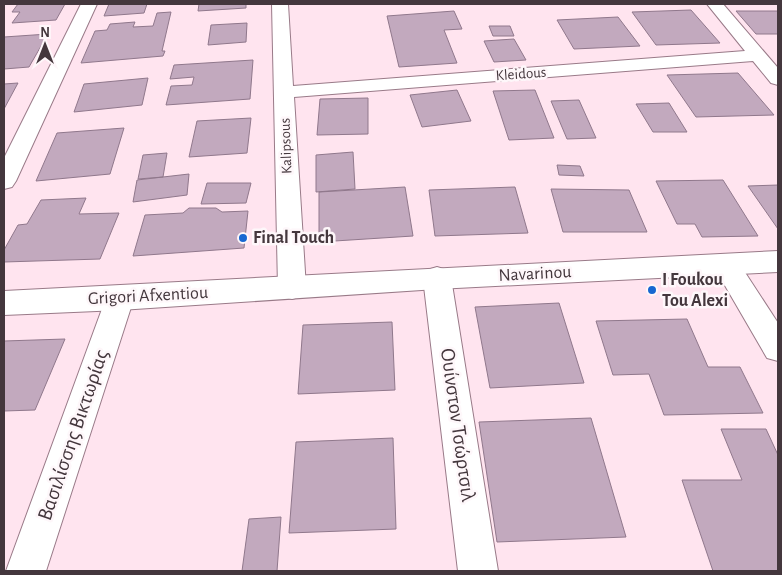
<svg xmlns="http://www.w3.org/2000/svg" width="782" height="575" font-family="'Alegreya Sans',sans-serif">
<rect width="100%" height="100%" fill="#ffe4ef"/>
<path fill="#c2a9be" stroke="#90788c" d="M18 4H65L56 20 12 23 20 12H12Z
M109 4H147L144 13 104 16Z
M199 4H246V8L198 11Z
M691 10 720 43 656 45 632 12Z
M454 11 462 29 444 30 457 63 399 67 387 16Z
M736 11H778V34H756Z
M171 12 162 51H165L163 56 81 63 95 31 107 30 110 24 135 22 133 27 153 26 157 13Z
M618 17 640 46 574 49 557 20Z
M247 23 246 42 208 45 211 25Z
M489 26H510L514 36H493Z
M48 34 29 67 4 69V37Z
M514 39 526 60 494 62 484 41Z
M253 60 250 99 166 105 171 86 192 85 194 77 170 79 174 65Z
M738 73 774 115 696 117 667 75Z
M148 78 142 105 74 112 84 84Z
M18 83 4 109V84Z
M457 90 471 121 422 127 410 95Z
M535 90 554 138 509 140 493 91Z
M368 98V134L317 135 320 99Z
M579 100 596 138 567 139 551 101Z
M669 103 687 132H653L636 104Z
M251 118 247 153 189 157 197 121Z
M124 128 110 174 36 181 57 133Z
M353 152 355 189 316 192V155Z
M167 153 163 177 138 179 143 155Z
M557 165 580 166 584 176 559 175Z
M189 174 187 195 133 202 137 180Z
M723 180 758 236 702 237 695 224H677L656 181Z
M207 183H251L246 203 201 204Z
M778 185V229L748 186Z
M405 187 413 236 319 242V192Z
M515 187 528 233 435 236 429 190Z
M551 189 629 190 647 232H563Z
M86 198 79 214 119 213 100 259 4 262V250L18 225 27 224 41 200Z
M189 208H216L222 212 248 211 244 248 133 256 145 215 183 213Z
M559 303 584 383 490 388 475 307Z
M687 319 708 367H740L763 413 664 415 649 374 613 375 596 321Z
M392 322 395 390 298 394 303 325Z
M65 339 35 410 4 411V341Z
M591 418 626 537 497 542 479 422Z
M721 429H766L778 455V571H713L682 480H742Z
M393 438 396 529 289 533 296 442Z
M281 517 277 571H242L249 519Z"/>
<g fill="none" stroke-linecap="round" stroke-linejoin="round">
<g stroke="#997a88" stroke-width="2">
<path id="minor" d="M81 4H97L16 181 12 187 4 189V158Z
M272 4H288L293 86 745 51 707 4H723L778 68V85L771 83 753 61 294 97 306 288 302 296 292 299 282 296 278 288Z
M726 254 735 257 778 323V361L767 358 713 265 717 257Z
M437 267 447 270 451 278 498 571H458L423 278 427 270Z
M120 286 130 290 134 298 46 571H6L106 298 110 290Z"/>
</g>
<g stroke="#997a88" stroke-width="2">
<path id="primary" d="M778 251V272L437 289 120 310 4 315V291Z"/>
</g>
<use href="#minor" fill="#fff" fill-rule="evenodd"/>
<use href="#primary" fill="#fff" fill-rule="evenodd"/>
</g>
<g fill="#1767d1" stroke="#fef7fa" stroke-width="2">
<circle cx="243" cy="238" r="5"/>
<circle cx="652" cy="290" r="5"/>
</g>
<g text-anchor="middle" dominant-baseline="central" stroke-width="5" stroke-linejoin="round" paint-order="stroke">
<g font-size="15" fill="#44373d" stroke="#fef7fa">
<text transform="translate(521 74) rotate(-4)">Kleidous</text>
<text transform="translate(286 146) rotate(-92)">Kalipsous</text>
</g>
<g font-size="18" font-weight="bold" fill="#44373d" stroke="#fef7fa" text-anchor="start">
<text x="253" y="238">Final Touch</text>
<text x="662" y="280">I Foukou<tspan x="662" dy="21">Tou Alexi</tspan></text>
</g>
<g font-size="18" fill="#44373d" stroke="#fef7fa">
<text transform="translate(535 274) rotate(-3)">Navarinou</text>
<text transform="translate(148 296) rotate(-3)">Grigori Afxentiou</text>
</g>
<g font-size="21" fill="#44373d" stroke="#fef7fa">
<text transform="translate(458 425) rotate(82)">Ουίνστον Τσώρτσιλ</text>
<text transform="translate(73 435) rotate(-71)">Βασιλίσσης Βικτωρίας</text>
</g>
</g>
<rect width="782" height="575" fill="none" stroke="#44373d" stroke-width="10"/>
<g transform="translate(45 45)" stroke="#fef7fa" stroke-width="4" paint-order="stroke">
<path d="M0-4L9 19L0 12L-9 19Z" fill="#44373d"/>
<text y="-8" font-size="14" font-weight="bold" text-anchor="middle" fill="#44373d">N</text>
</g>
</svg>
